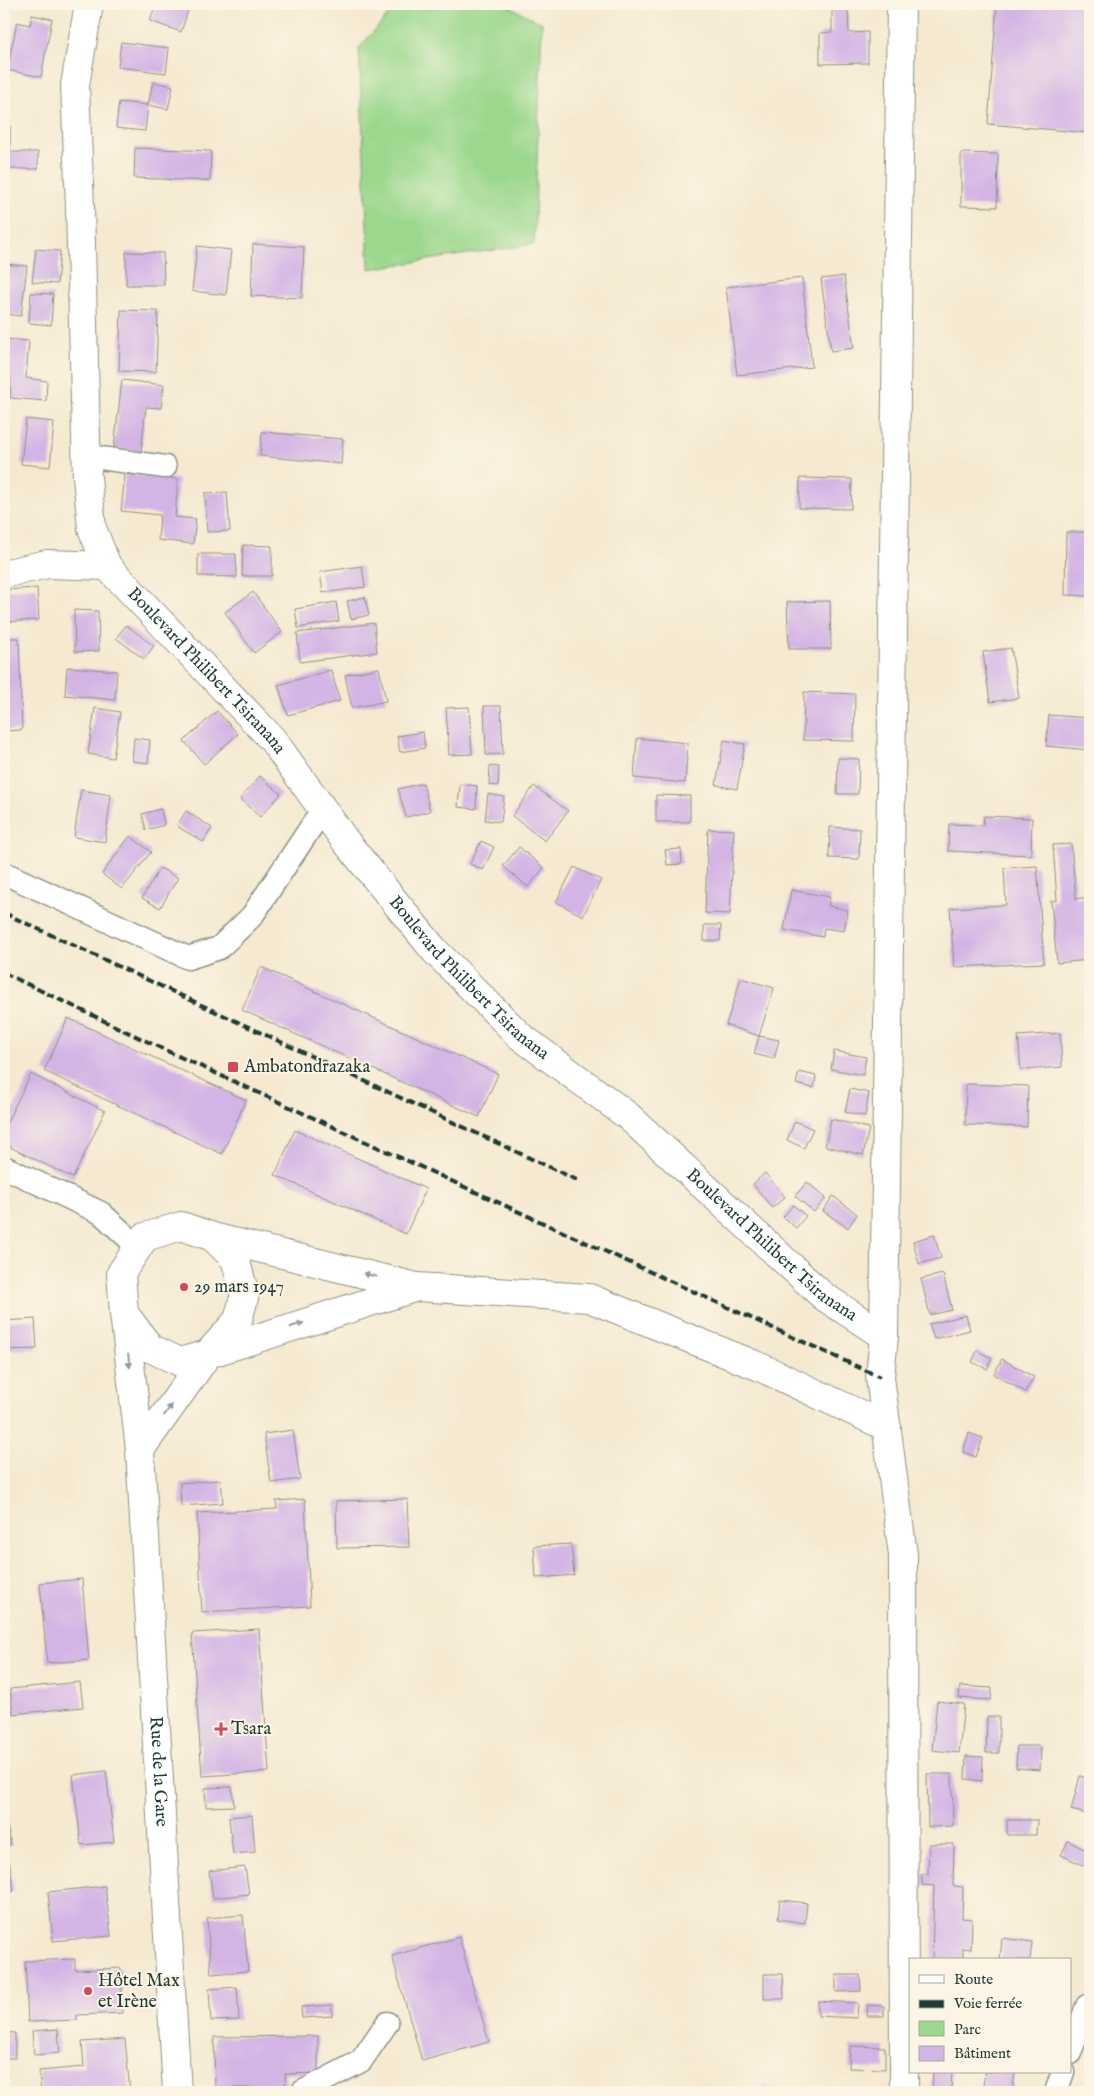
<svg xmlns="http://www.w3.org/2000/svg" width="1094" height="2096" font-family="'IM FELL English',serif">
<rect width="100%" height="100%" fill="#fcf5e5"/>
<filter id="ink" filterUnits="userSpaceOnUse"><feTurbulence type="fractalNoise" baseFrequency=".02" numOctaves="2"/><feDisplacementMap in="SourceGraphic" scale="10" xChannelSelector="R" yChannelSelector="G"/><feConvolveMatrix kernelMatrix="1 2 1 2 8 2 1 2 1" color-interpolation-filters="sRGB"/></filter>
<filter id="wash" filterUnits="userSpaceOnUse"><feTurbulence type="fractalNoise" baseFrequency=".0096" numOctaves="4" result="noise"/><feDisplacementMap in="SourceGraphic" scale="20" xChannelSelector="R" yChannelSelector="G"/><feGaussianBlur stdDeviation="1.12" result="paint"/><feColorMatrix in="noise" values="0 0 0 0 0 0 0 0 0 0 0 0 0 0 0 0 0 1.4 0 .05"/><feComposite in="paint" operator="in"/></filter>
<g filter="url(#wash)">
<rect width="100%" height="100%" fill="#f5e9d0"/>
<path fill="#9bd88d" stroke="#5d8a60" d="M398 4H504L542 23 534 244 369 269 359 48Z"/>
<g id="blocks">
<path fill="#d3b5e5" d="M156 4H190L181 32 150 21Z
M997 4H1090V133L988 124Z
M832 8H848L849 33 868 32V63L820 64V33L832 32Z
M32 15 52 19 41 77 7 70 17 22 30 25Z
M121 42 169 48 166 73 118 67Z
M153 82 173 86 168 109 148 105 145 131 116 128 119 102 148 105Z
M4 126H10V152H38V169H10L9 183H4Z
M135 148 211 151 210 181 134 178Z
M961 153 998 154 997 207 961 206Z
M253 244 304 247 302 298 251 296Z
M197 246 231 250 226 295 192 291Z
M36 249 60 251 57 284 32 282Z
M126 252 163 253 164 285H126Z
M4 264 27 266 21 316 4 314Z
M844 276 854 348 831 351 821 279Z
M802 278 812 367 737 375 726 287Z
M31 293 53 294 51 325 29 323Z
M121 310 158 311 156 372 119 371Z
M4 339 29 341 26 378 47 381 46 401 10 398 11 378 4 377Z
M122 380 164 385 161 408 146 407 141 452 114 448Z
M26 419 54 422 50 467 21 464Z
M262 432 343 439 341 464 260 456Z
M125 474 178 479 175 517 196 519 193 544 158 540 160 515 121 511Z
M800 478 852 479 851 509 799 508Z
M227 492 230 531 207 532 205 493Z
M1066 532H1090V596L1065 595Z
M243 545 272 546V576H242Z
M198 554H236L237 577 198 576Z
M362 566 365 587 323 593 320 572Z
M37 588 39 620 4 622V590Z
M253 592 282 632 254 653 225 612Z
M365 597 369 615 351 619 347 601Z
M830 601 831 649H789L787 602Z
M336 602 339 621 298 628 295 609Z
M74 610 98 611 99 651 75 652Z
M374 623 377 652 300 662 297 633Z
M126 625 154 646 144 659 116 638Z
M4 638H19L22 730 4 731Z
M1011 648 1019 698 990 702 983 652Z
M67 667 117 671 115 700 65 695Z
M379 668 386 701 352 708 345 675Z
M331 670 340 701 288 715 278 685Z
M804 692 855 694 854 741 803 740Z
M484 706H501L503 754 486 755Z
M469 707 472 754 449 755 446 708Z
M95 708 120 712 113 758 88 754Z
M217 711 238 734 204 764 184 741Z
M1049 715 1090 718V750L1046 746Z
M423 732 425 748 400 752 397 736Z
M134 738 150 740 148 763 132 761Z
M637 738 688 743 685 783 634 778Z
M724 740 745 744 737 789 716 785Z
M838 758 859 759 858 794H837Z
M490 766 499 767 498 786 489 785Z
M260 776 281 794 260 817 240 799Z
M423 783 430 811 406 817 398 789Z
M460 784 477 786 476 809 458 807Z
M534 786 568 811 545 841 512 816Z
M81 790 111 795 105 842 74 837Z
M488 794 504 797 501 822 485 820Z
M656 795 690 796V822H656Z
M161 809 164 825 146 830 142 814Z
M186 811 212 828 203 842 177 826Z
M984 816 1032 818 1031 855 948 851 949 824 983 825Z
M830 827 860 829 859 859 829 858Z
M708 829 734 830 730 914 705 913Z
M130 836 151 852 122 889 102 874Z
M481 841 494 847 483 870 470 864Z
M1071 844 1076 899 1089 897 1090 960 1057 963 1051 901 1057 900 1053 845Z
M519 847 544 868 528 887 503 866Z
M681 849 682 864 667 865 665 850Z
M1037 866 1044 963 954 967 950 908 1006 905 1004 868Z
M574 867 601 880 583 916 556 902Z
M160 868 178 878 160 908 142 898Z
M791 890 830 897 828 906 848 910 844 931 824 928 823 937 784 930Z
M704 925H721L720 941H704Z
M261 967 498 1074 479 1117 242 1010Z
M741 978 774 988 759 1036 726 1025Z
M68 1018 246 1100 222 1154 44 1071Z
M1060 1033 1062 1067 1021 1070 1018 1036Z
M759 1036 779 1040 774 1059 754 1054Z
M834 1051 866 1057 863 1075 831 1069Z
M799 1072 816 1076 814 1088 796 1084Z
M31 1074 105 1111 73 1178 4 1144V1128Z
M966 1084 1028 1086 1027 1127 965 1125Z
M850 1089 869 1093 865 1116 845 1112Z
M831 1119 869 1128 863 1155 825 1146Z
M795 1121 813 1129 804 1148 787 1140Z
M295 1130 426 1189 406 1234 275 1175Z
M765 1173 785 1197 772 1208 753 1184Z
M807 1182 826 1198 814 1212 795 1196Z
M833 1196 857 1214 848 1228 823 1211Z
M793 1205 806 1216 796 1228 783 1217Z
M934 1235 941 1258 919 1264 913 1241Z
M943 1274 952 1310 930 1315 921 1279Z
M966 1315 970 1330 934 1339 929 1324Z
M35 1319 37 1349 4 1350V1321Z
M977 1351 992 1358 987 1369 972 1362Z
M1002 1359 1034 1377 1025 1392 994 1374Z
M293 1430 300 1479 271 1483 264 1434Z
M969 1433 983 1438 976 1457 963 1452Z
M221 1480 223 1503 181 1506 180 1483Z
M305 1499 310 1606 202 1612 197 1513 277 1509 276 1501Z
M407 1499 409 1547 337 1548 336 1501Z
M571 1544 574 1575 536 1578 534 1546Z
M82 1579 89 1660 47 1663 40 1583Z
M259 1629 269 1772 202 1776 192 1633Z
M80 1682 83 1707 13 1714 10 1689Z
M960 1686 992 1688 991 1700 959 1698Z
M937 1701 964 1704 959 1753 932 1750Z
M987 1717H999V1753H986Z
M1017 1746H1041L1040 1770 1016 1768Z
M966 1756 983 1757 982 1781 965 1779Z
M106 1771 114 1842 81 1845 73 1775Z
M927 1774H952L953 1826 928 1827Z
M1080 1776 1090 1779V1815L1071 1810Z
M232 1787 234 1806 206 1807 205 1788Z
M4 1810 11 1845 4 1846Z
M252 1815 255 1852 233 1854 229 1817Z
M1007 1820H1037L1036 1835H1007Z
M1068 1841 1090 1852 1089 1868 1061 1855Z
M929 1844H954L953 1886 963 1887 962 1918 972 1919 971 1949 963 1948V1960H932L934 1886 922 1885V1874L928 1875Z
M9 1861 14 1891 4 1893V1862Z
M245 1867 249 1894 213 1898 209 1871Z
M105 1886 111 1936 53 1941 48 1892Z
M780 1900 807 1903 805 1923 778 1919Z
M243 1915 248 1971 211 1974 207 1918Z
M459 1937 489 2042 422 2061 392 1956Z
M1002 1938 1032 1942 1030 1960H1000Z
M75 1959V1970L121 1968 123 2013 77 2015V2020L28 2022 25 1961Z
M764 1974H783L784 1999H764Z
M836 1975H860L861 1991 836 1992Z
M237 1987 239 2020 211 2021 209 1989Z
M818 2001 858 2003 857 2018 818 2016Z
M332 2005V2016L302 2018 301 2007Z
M868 2005 884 2006V2016H867Z
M58 2029 60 2053 34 2055 32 2031Z
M4 2032 15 2033V2058H4Z
M318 2036V2073L285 2074 286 2088H215L214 2037Z
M125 2039 130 2092H41L39 2071 84 2067 82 2042Z
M850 2046 885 2047V2069L849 2068Z
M933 2072H952L951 2090H965V2092H929V2089H932Z
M985 2072H1015L1012 2092H982Z
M764 2086 780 2089V2092H763Z"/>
</g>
</g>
<g filter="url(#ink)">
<use href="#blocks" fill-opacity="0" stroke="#8a9382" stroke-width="1"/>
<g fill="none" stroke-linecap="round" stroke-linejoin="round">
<g stroke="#8a9382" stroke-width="25">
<path id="lane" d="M86 456 165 467
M4 873 188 958 219 948 252 916 323 809
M4 1167 101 1213 138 1247
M1070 2053 1087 2006 1090 2007
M302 2092 361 2061 387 2023
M1056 2092 1063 2072"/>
</g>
<g stroke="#8a9382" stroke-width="30">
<g id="street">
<path id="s1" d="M89 4 75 85 80 207 87 477 92 528 107 566 272 739 347 843 435 951 520 1036 628 1116 823 1296 884 1336"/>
<path d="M901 4 884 1336 880 1377 903 1555 904 2092"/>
<path d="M4 574 47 564 107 566"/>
</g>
</g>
<g stroke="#8a9382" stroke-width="30">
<g id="secondary">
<path d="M181 1226 213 1237 235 1259 245 1294 238 1320 208 1354 180 1362 150 1348 124 1313 121 1273 145 1237Z"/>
<path d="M213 1237 417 1287 589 1298 760 1367 887 1427"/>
<path id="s2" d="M124 1313 140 1450 177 2092"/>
<path d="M140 1450 208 1354 417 1287"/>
</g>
</g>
<use href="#lane" stroke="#fff" stroke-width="22"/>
<use href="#street" stroke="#fff" stroke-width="28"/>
<use href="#secondary" stroke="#fff" stroke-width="28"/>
<path stroke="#1f3d34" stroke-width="4" stroke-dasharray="8 4" stroke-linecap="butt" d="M4 913 579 1181
M4 973 165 1050 880 1377"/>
</g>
<defs><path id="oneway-solid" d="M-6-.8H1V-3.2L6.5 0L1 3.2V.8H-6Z" transform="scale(1.25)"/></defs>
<g fill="#8f9e9a">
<use href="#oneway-solid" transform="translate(370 1275) rotate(-166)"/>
<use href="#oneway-solid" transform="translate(297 1325) rotate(-18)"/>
<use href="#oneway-solid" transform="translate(129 1361) rotate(83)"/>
<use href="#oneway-solid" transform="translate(168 1410) rotate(-54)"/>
</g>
</g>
<g fill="#d1495b" stroke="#fcf5e5" stroke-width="2">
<rect x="227" y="1061" width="12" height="12" rx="2.5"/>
<circle cx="184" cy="1287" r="5"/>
<path d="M218.5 1721.5h5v5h5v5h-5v5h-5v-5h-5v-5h5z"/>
<circle cx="88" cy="1991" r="5"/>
</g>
<g text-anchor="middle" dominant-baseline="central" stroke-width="4" stroke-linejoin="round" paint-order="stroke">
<g font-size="18" fill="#1f3d34" stroke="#fcf5e5">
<text stroke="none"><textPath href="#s1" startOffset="711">Boulevard Philibert Tsiranana</textPath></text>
<text stroke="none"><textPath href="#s1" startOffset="1116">Boulevard Philibert Tsiranana</textPath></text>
<text stroke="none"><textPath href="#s1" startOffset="1521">Boulevard Philibert Tsiranana</textPath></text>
<text stroke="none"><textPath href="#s2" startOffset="460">Rue de la Gare</textPath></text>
</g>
<g font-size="18" fill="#1f3d34" stroke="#fcf5e5" text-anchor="start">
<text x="244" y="1067">Ambatondrazaka</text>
<text x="194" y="1287">29 mars 1947</text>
<text x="231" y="1729">Tsara</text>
<text x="98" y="1981">Hôtel Max<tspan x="98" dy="21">et Irène</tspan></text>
</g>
</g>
<rect width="1094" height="2096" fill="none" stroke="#fcf5e5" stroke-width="20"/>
<rect x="909" y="1958" width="162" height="115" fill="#fcf5e5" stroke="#a4ab9e"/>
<rect x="919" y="1975" width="25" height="8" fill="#ffffff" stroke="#a4ab9e"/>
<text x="954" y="1984" font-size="15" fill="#1f3d34">Route</text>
<rect x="919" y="2000" width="25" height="8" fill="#1f3d34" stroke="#a4ab9e"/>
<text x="954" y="2008" font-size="15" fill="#1f3d34">Voie ferrée</text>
<rect x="919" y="2021" width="25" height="15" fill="#9bd88d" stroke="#a4ab9e"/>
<text x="954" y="2034" font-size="15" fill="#1f3d34">Parc</text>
<rect x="919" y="2046" width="25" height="15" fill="#d3b5e5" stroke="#a4ab9e"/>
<text x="954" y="2058" font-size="15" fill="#1f3d34">Bâtiment</text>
</svg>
